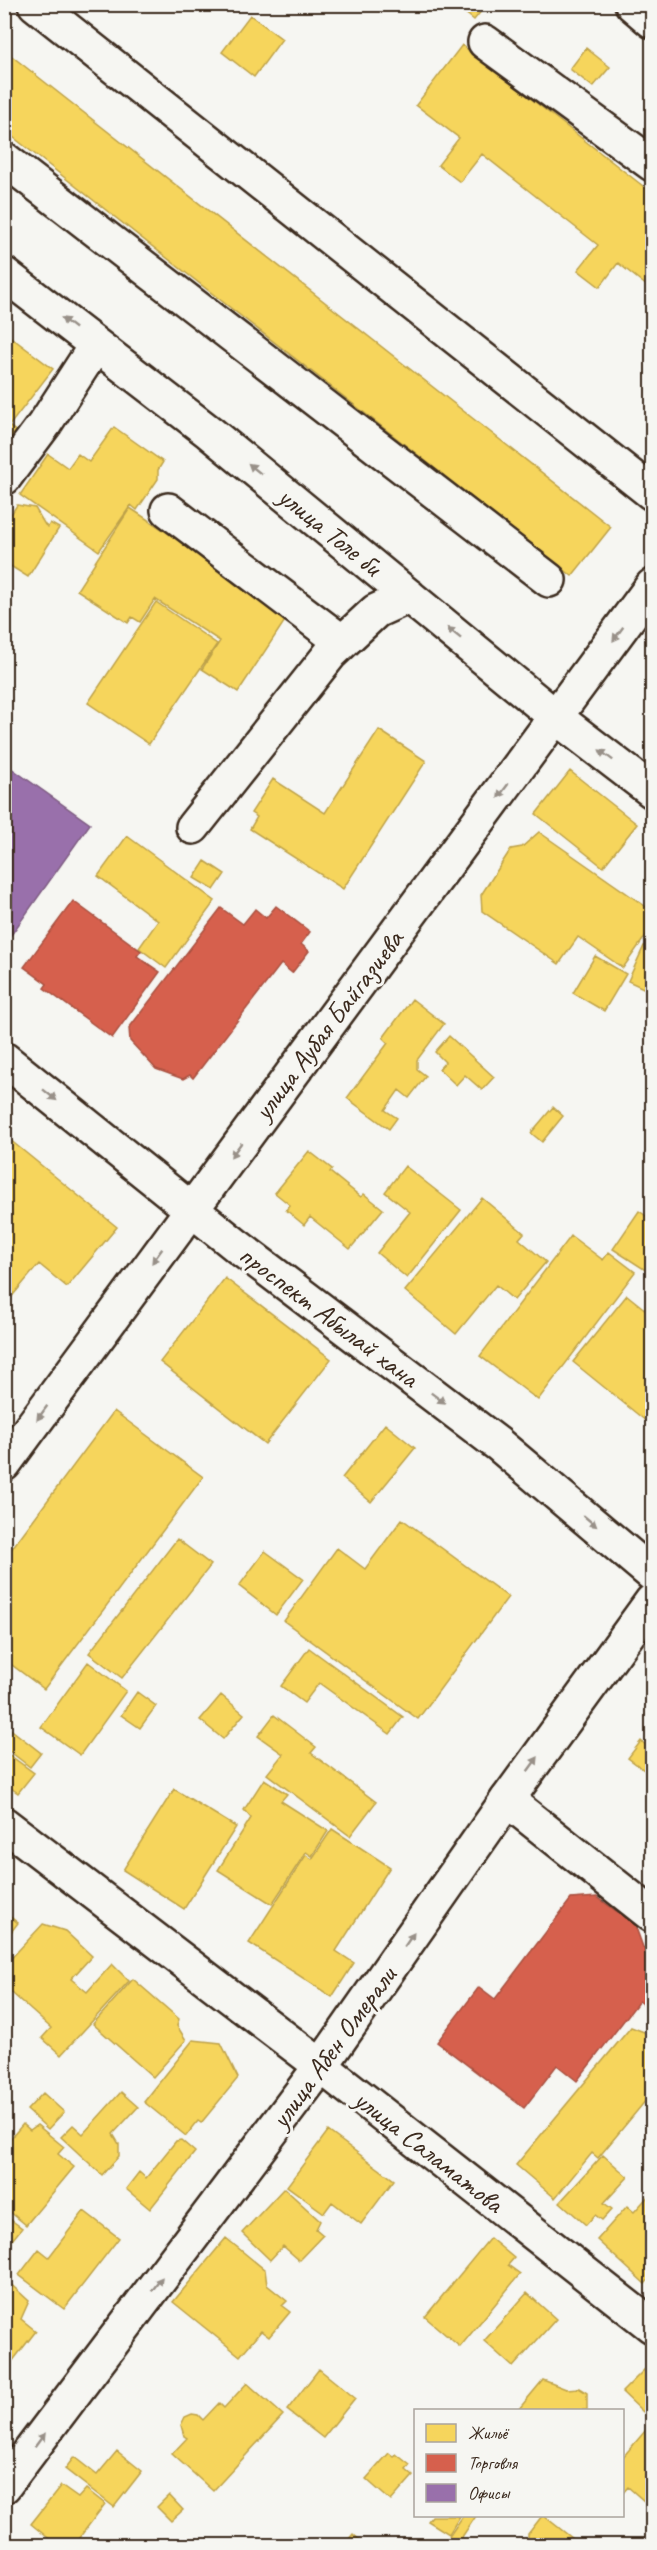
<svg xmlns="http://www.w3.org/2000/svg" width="657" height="2550" font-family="Caveat,sans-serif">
<rect width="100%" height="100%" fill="#f6f6f2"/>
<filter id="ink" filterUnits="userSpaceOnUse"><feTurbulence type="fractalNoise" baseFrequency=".0167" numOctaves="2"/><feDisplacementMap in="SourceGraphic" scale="12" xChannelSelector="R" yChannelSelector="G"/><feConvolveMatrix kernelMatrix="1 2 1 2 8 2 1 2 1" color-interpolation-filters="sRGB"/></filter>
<g filter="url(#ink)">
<path fill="#f6d55c" stroke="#bea249" stroke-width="1.5" d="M454 4H487L474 20Z
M250 15 282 39 254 77 222 52Z
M462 45 652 193V290L618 263 600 287 578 270 598 245 482 154 460 182 438 165 459 138 416 105Z
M586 48 610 67 593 87 570 69Z
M4 50 611 527 572 576 4 130Z
M4 332 53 369 9 426 21 435 8 452 4 450Z
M114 427 163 462 158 470V479L137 510 131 505 99 551 20 495 48 454 68 468 78 454 89 462Z
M17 505 35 508 45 525 48 527 50 523 59 528 28 577 4 562V525Z
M130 508 290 613 238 692 202 669 220 641 155 599 140 622 132 617 128 623 77 590Z
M156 602 217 644 149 744 88 703Z
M379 730 426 761 343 889 250 829 257 817 251 813 273 779 325 813Z
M570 771 637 824 603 867 536 814Z
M539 832 652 911V927L623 968 578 937 559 964 482 911 481 895 511 849 522 847Z
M127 836 215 901 166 968 139 948 158 921 98 876Z
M205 861 225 874 214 890 194 878Z
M652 945V992L628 981 644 946Z
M595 956 626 974 604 1011 573 993Z
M412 999 444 1024 417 1060V1069L426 1076 409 1098 399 1090 385 1110 397 1118 389 1129 347 1098 388 1043 383 1038Z
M449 1036 494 1077 482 1090 465 1075 456 1085 439 1069 445 1062 435 1052Z
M553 1107 563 1116 542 1142 531 1133Z
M4 1135 117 1227 67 1287 39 1264 4 1306Z
M309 1151 332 1169 330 1172 361 1197 364 1194 383 1209 350 1249 310 1217 304 1225 286 1210 290 1205 275 1193Z
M405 1166 461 1210 407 1278 377 1253 410 1212 385 1192Z
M482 1198 524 1233 519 1239 546 1262 514 1300 496 1285 456 1334 405 1291Z
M639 1211 652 1220V1269L650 1273 613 1249Z
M571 1236 603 1260 609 1252 635 1272 538 1400 480 1356Z
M225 1278 331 1359 265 1444 160 1362Z
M627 1295 652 1315V1426L573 1362Z
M114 1411 203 1477 44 1689 4 1659V1559Z
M385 1424 415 1448 371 1502 342 1478Z
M402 1519 508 1597 418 1719 284 1621 337 1548 365 1569Z
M177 1539 211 1565 122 1678 89 1653Z
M265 1551 303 1579 276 1615 239 1586Z
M309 1648 403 1717 390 1734 319 1683 304 1703 281 1686Z
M88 1662 126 1691 80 1755 41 1727Z
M137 1692 156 1706 140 1728 121 1715Z
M221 1695 244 1714 223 1739 200 1720Z
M274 1715 316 1747 311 1753 376 1802 350 1836 267 1774 283 1754 258 1736Z
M4 1724 41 1753 30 1767 4 1747Z
M641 1741 652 1750V1759L644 1770 628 1758Z
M4 1751 34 1773 18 1793 4 1783Z
M264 1779 287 1794 281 1801 328 1831 312 1856 306 1852 272 1904 218 1870 251 1818 244 1810Z
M174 1789 236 1827 184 1909 123 1870Z
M332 1829 390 1867 336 1951 354 1963 332 1997 249 1943 306 1855 312 1859Z
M4 1912 18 1923 4 1941Z
M43 1924 65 1931 92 1956 71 1979 87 1992 112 1964 129 1981 61 2055 42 2038 51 2028 4 1986V1966Z
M133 1979 179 2019 177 2026 186 2040 153 2077 93 2024Z
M631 2027 652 2035V2093L598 2158 592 2153 555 2198 516 2165Z
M193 2040 221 2043 238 2078 201 2123 198 2121 186 2136 144 2102Z
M121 2092 138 2107 113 2134 119 2144V2156L102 2175 61 2137 73 2125 83 2134Z
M43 2093 64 2112 48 2129 27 2110Z
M23 2124 30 2130 37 2125 64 2147 58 2154 74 2167 26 2225 4 2207V2146Z
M328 2131 394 2180 361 2224 332 2202 324 2213 287 2186Z
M181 2140 195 2152 150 2209 126 2189 139 2172 146 2178 176 2141Z
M603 2155 628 2177 604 2203 612 2209 602 2220 595 2215 586 2225 560 2202Z
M284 2188 320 2221 316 2229 323 2235 299 2260 283 2246 270 2260 242 2233Z
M652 2192V2276L645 2284 597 2240 627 2206 634 2212Z
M84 2211 119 2238 64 2309 19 2275 39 2249 49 2257Z
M4 2215 22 2228 4 2250Z
M226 2238 265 2270 267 2285 287 2301 282 2306 290 2312 269 2337 261 2331 240 2356 173 2302Z
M490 2238 514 2258 508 2265 520 2274 460 2347 425 2317Z
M4 2278 29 2301 21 2319 36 2331 4 2372Z
M527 2293 556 2319 513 2367 484 2341Z
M651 2363 652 2402 643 2412 622 2392Z
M319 2369 355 2398 323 2438 287 2410Z
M543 2380 566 2389 579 2388 587 2393V2410H518Z
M247 2383 283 2415 213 2491 172 2454 187 2438 184 2436 181 2425 185 2417 192 2414 198 2415 203 2420 219 2403 224 2408Z
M652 2423V2508L628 2487 622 2494V2458Z
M117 2451 142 2471 114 2507 65 2469 74 2457 97 2475Z
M389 2453 394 2457 396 2454 410 2465 406 2470 413 2476 391 2501 366 2479Z
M61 2486 78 2498 86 2489 105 2504 73 2546H58L31 2524Z
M169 2495 183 2510 171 2521 157 2507Z
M432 2516H460L449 2534 428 2521Z
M463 2516H476L456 2546H452L446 2541Z
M542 2516H544L582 2546H528V2534Z
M353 2534 366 2546H343Z"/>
<path fill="#d6604d" stroke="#a8503f" stroke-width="1.5" d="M73 901 141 951 137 956 160 972 112 1038 44 988 47 984 24 967Z
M276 906 310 932 301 944 309 951 292 973 281 964 193 1078 190 1075 183 1079 156 1069 130 1041 129 1028 221 908 243 924 255 909 266 918Z
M597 1897 635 1925 643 1947 652 1954V1998L646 2006 639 2001 577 2081 557 2065 524 2108 437 2042 479 1987 495 1999 571 1899Z"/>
<path fill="#9970ab" stroke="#7d5b81" stroke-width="1.5" d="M4 763 90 824 4 945Z"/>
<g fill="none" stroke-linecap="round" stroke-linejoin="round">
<g stroke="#3b2a1e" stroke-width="38">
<path id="minor" d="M35 4 652 493
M485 42 652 164
M4 159 549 580
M4 274 209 432 557 718 652 791
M4 478 46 422 96 345
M168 510 342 642
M193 827 331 653 376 611 409 596
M507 1800 652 1915
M4 1824 321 2066 652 2326"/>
</g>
<g stroke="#3b2a1e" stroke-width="38">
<path id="major" d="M632 4 652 21
M4 1059 237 1246 498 1444 652 1574
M4 1464 652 586
M4 2486 321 2066 507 1800 652 1601"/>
</g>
<use href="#minor" stroke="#f6f6f2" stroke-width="33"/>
<use href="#major" stroke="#f6f6f2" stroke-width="33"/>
</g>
<defs><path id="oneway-solid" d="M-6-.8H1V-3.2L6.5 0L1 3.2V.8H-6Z" transform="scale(1.5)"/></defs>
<g fill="#989088">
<use href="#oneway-solid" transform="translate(68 323) rotate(-142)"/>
<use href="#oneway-solid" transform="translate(255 469) rotate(-141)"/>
<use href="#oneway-solid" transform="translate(454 633) rotate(-141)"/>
<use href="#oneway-solid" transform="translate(618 634) rotate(126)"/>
<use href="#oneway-solid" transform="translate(606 755) rotate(-143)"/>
<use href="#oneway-solid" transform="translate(503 791) rotate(127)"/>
<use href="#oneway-solid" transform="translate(50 1095) rotate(39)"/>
<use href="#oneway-solid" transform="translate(236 1150) rotate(127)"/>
<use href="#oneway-solid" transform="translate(157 1256) rotate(126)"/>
<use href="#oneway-solid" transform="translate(438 1398) rotate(37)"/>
<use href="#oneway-solid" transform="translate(42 1413) rotate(126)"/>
<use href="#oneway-solid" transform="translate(590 1521) rotate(40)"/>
<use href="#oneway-solid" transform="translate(533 1764) rotate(-54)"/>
<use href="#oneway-solid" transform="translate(409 1940) rotate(-55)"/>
<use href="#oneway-solid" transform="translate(157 2284) rotate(-53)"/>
<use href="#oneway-solid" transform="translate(40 2440) rotate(-53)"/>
</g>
</g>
<g text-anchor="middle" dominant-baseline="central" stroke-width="6" stroke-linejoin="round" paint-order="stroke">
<g font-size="28" fill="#3b2a1e" stroke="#f6f6f2">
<text transform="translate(330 531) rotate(39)">улица Толе би</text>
<text transform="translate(328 1025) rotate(-53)">улица Аубая Байгазиева</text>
<text transform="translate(329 1316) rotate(37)">проспект Абылай хана</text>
<text transform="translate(333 2047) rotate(-54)">улица Абен Омерали</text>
<text transform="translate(429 2151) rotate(38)">улица Саламатова</text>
</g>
</g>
<rect width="657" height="2550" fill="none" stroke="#f6f6f2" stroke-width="24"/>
<rect x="12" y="12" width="633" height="2526" fill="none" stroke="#3b2a1e" stroke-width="2" filter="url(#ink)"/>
<rect x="414" y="2409" width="210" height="108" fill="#f6f6f2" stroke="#aba49d" stroke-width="1.5"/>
<rect x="426" y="2424" width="30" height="18" fill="#f6d55c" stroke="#aba49d" stroke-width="1.5"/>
<text x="468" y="2439" font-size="18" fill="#3b2a1e">Жильё</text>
<rect x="426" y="2454" width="30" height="18" fill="#d6604d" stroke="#aba49d" stroke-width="1.5"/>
<text x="468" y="2469" font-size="18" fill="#3b2a1e">Торговля</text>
<rect x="426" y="2484" width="30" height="18" fill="#9970ab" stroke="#aba49d" stroke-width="1.5"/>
<text x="468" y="2499" font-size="18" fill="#3b2a1e">Офисы</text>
</svg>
